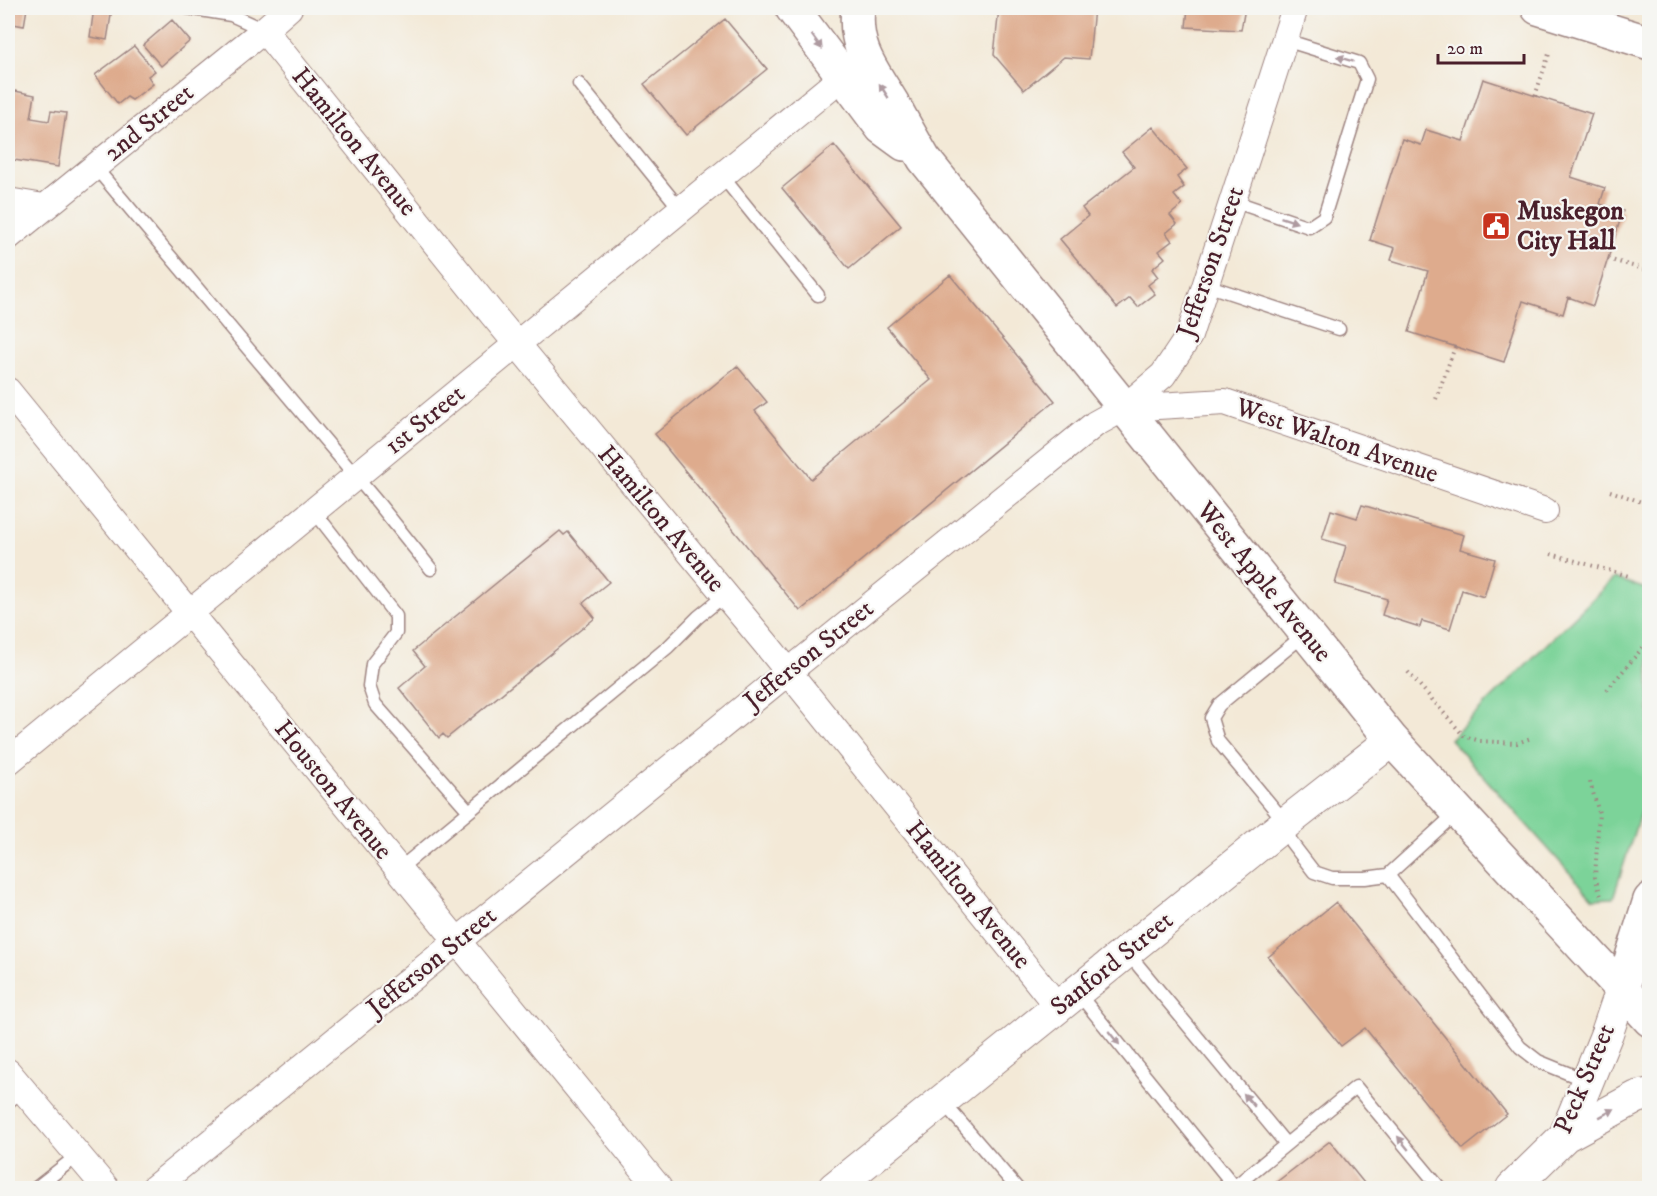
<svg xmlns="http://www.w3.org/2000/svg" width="1657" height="1196" font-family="'IM FELL DW Pica',serif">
<rect width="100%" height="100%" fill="#f6f6f2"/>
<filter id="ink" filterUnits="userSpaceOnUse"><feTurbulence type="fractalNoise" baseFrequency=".0167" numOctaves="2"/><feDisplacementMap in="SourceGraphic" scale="12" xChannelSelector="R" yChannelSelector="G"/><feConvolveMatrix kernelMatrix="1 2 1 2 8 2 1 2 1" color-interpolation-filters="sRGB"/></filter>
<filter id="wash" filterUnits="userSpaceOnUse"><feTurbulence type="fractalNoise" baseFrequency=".008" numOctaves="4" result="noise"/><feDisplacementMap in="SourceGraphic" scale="24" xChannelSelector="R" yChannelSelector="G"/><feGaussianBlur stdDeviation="1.35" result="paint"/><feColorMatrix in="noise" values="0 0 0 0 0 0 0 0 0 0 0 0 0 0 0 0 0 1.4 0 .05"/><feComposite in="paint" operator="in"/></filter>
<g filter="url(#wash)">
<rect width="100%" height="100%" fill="#f3e9d7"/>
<path fill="#7bd399" stroke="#627962" stroke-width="1.5" d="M1614 578 1649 590V786L1613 898 1593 899 1450 739Z"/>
<g id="blocks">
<path fill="#deab8d" d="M8 8H27L24 26 8 23Z
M94 8 112 9 107 40 90 37Z
M999 8H1094L1089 59 1064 57 1024 90 994 55Z
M1188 8H1245L1241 30 1186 27Z
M725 19 767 69 686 135 644 84Z
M172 20 190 41 161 66 143 45Z
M134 46 155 71 148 76 153 84 132 100 127 97 118 104 95 75Z
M1483 79 1592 114 1571 177 1605 188 1600 204 1623 211 1593 306 1568 297 1563 314 1523 301 1504 362 1409 332 1428 271 1391 260 1395 248 1370 240 1402 139 1421 145 1426 130 1463 141Z
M15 91 35 95 31 118 49 121 51 111 66 113 58 167 8 159V139Z
M1153 127 1187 169 1177 177 1184 187 1174 195 1182 205 1170 215 1177 224 1166 233 1172 241 1159 251 1165 258 1152 269 1158 277 1148 285 1155 294 1138 307 1130 298 1117 308 1060 239 1088 216 1082 208 1134 167 1122 152Z
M834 145 901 226 849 269 782 188Z
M950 275 1055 401 800 611 655 434 737 366 767 402 755 411 811 479 931 380 887 327Z
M1362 505 1464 535 1460 549 1495 559 1484 597 1462 590 1450 629 1422 621 1420 627 1382 615 1387 599 1335 584 1346 546 1322 539 1331 510 1357 518Z
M560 531 564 535 568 532 609 582 583 603 595 618 447 738 443 734 439 738 399 688 425 666 413 651Z
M1336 902 1507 1114 1463 1149 1365 1028 1341 1046 1268 957Z
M1330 1141 1368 1188H1272L1270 1187Z"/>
</g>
</g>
<g filter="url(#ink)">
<use href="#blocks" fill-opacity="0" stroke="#9e8481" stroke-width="1.5"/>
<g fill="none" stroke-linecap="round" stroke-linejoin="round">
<g stroke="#9e8481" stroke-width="15">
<path id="service" d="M188 8 231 15 264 30
M579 84 681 210
M95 167 379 504 431 569
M722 176 818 295
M1233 201 1309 227 1324 217 1367 79 1359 63 1285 40
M1206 285 1339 329
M314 511 396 616V633L372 664 369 686 375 704 469 811
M1305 634 1219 705 1211 718 1218 741 1286 823 1291 842 1314 872 1332 878H1365L1388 875
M1456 813 1388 875 1520 1047 1538 1061 1587 1081
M398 870 668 647 698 617 725 595
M1127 952 1286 1144
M1078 993 1235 1187
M8 1102 23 1090
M943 1102 1017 1188
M36 1188 78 1155
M1233 1188 1356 1087 1440 1188"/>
</g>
<g stroke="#9e8481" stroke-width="28">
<path id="minor" d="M264 30 493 315 766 644 1058 1007
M8 201 44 207
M8 237 264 30 289 8
M8 391 659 1188
M1124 408 1225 402 1545 511
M8 762 842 77
M8 1072 106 1188
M154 1188 788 672 1095 424 1124 408 1163 375 1189 336 1295 8"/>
</g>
<g stroke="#9e8481" stroke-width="34">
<path id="tertiary" d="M1565 1136 1637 1097 1650 1094
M834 1188 1286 823 1392 740
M1512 1188 1565 1136 1607 1033 1622 989"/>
</g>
<g stroke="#9e8481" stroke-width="36">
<path id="secondary" d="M792 8 882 128 904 144
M858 8C853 50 874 72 894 106 904 124 914 142 924 159L1392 740 1622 989
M1538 8 1650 43"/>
</g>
<g stroke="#9e8481" stroke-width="36">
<path id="primary" d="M1650 900 1622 989 1650 1020"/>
</g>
<path stroke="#9e8481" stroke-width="4" stroke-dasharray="1.5 4.5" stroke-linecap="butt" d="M1535 96 1550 51
M1608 259 1650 271
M1436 399 1455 347
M1610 491 1650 505
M1551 554 1629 576
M1408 672 1464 736 1480 741 1517 743 1531 738
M1607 690 1650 639
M1590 782 1599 813 1595 877 1601 896"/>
<use href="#service" stroke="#fff" stroke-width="12"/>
<use href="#minor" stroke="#fff" stroke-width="26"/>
<use href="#tertiary" stroke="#fff" stroke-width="32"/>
<use href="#secondary" stroke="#fff" stroke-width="33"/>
<use href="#primary" stroke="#fff" stroke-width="33"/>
</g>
<defs><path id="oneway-solid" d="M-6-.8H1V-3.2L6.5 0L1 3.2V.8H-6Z" transform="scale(1.5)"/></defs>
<g fill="#ae9aa0">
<use href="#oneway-solid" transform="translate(817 42) rotate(54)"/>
<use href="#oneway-solid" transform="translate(1345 59) rotate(-163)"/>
<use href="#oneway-solid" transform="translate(884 91) rotate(-123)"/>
<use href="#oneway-solid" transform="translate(1289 220) rotate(19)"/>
<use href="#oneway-solid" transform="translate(1114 1038) rotate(51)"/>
<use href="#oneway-solid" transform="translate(1249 1100) rotate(-130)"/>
<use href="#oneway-solid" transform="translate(1607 1113) rotate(-29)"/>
<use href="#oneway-solid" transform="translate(1403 1143) rotate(-129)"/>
</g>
</g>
<defs>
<g id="civic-square" transform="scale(1.5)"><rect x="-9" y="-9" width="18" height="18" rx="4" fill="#c8321e" stroke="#f6f6f2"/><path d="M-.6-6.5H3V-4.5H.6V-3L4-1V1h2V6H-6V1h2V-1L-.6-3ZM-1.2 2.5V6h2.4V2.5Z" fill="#fff"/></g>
</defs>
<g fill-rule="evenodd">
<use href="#civic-square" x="1496" y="226"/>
</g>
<g text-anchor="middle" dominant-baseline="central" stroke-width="4.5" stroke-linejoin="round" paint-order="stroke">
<g font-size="26" fill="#4a1f2b" stroke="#f6f6f2">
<text transform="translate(149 123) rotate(-39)">2nd Street</text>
<text transform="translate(354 142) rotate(51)">Hamilton Avenue</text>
<text transform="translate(1211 262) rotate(-71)">Jefferson Street</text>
<text transform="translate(425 420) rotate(-39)">1st Street</text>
<text transform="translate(1337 441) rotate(19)">West Walton Avenue</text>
<text transform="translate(661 519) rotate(50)">Hamilton Avenue</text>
<text transform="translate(1264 582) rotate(51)">West Apple Avenue</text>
<text transform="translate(809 655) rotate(-39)">Jefferson Street</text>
<text transform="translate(333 790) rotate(51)">Houston Avenue</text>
<text transform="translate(968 895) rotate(51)">Hamilton Avenue</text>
<text transform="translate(432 962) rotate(-39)">Jefferson Street</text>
<text transform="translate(1112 964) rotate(-39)">Sanford Street</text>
<text transform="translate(1585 1079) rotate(-67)">Peck Street</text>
</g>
<g font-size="26" font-weight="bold" fill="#4a1f2b" stroke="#f6f6f2" text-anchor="start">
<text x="1517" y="211">Muskegon<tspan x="1517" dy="30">City Hall</tspan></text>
</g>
</g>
<rect width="1657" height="1196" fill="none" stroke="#f6f6f2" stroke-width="30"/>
<path d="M1438 54v9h86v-9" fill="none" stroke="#4a1f2b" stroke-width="3"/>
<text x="1447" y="54" font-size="18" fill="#4a1f2b" stroke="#f6f6f2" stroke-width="4.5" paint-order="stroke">20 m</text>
</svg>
